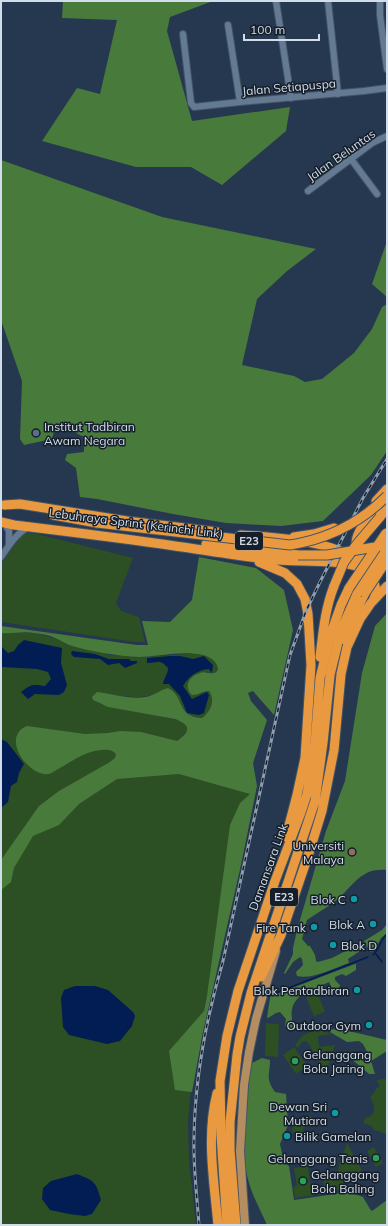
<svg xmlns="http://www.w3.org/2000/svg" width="388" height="1226" font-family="Mulish,sans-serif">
<rect width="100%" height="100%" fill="#25384f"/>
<path fill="#2d4f24" d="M33 533 133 558 116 603 121 611 139 617 145 642H135L1 622V564L23 534Z
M15 632 35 633 54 638 67 644 110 655 146 657 198 653 210 657 215 661 218 669C215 674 212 673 206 672L200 694 209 691C216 701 210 712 202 718L190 716 165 689C142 703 122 695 97 692L98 703 107 706 175 719C195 726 188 731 177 742L250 794 207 996 204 1011 196 1028 188 1122 189 1160 196 1225H1V633Z
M317 992 325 1012 314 1016 306 997Z
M266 1023 279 1024 278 1057 265 1056Z
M316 1029 332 1034 318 1036 319 1047 335 1045 325 1075 309 1044 306 1041 302 1042 298 1048 295 1045 302 1036Z
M294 1047 307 1066 296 1074 283 1055Z
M380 1079H385L387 1081V1134L374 1130 372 1126 363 1123 365 1118 369 1117 374 1112V1105L370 1097C374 1095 374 1089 380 1086L377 1081Z
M311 1116 312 1118 310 1125 302 1129 306 1136 302 1139 297 1131 292 1133 293 1120Z
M347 1143 365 1176 358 1181 351 1177 335 1178Z
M374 1147 383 1163 376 1167 367 1151Z
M308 1166 310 1184 313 1183 315 1195 295 1198 293 1187 297 1186 294 1168Z
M344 1179V1190L324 1191 323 1180Z"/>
<path fill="#487a3c" d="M63 1H213L170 17 167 31 192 121 290 107 286 131 222 185 191 167H136L42 141 77 88 100 94 117 20 62 18Z
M1 160 162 217 316 249 287 271 257 299 242 365 294 376 305 382 322 379 354 353 372 329 382 307 387 304V451L371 475 323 521 281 526 226 523 173 514 97 499 80 497 76 468 65 460 67 454 84 452V437L56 423 52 439 24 445 20 439 22 381 1 320Z
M387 241V297L372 284Z
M199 557 256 568 284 590 293 630 274 715 253 691 248 693 251 701 267 720 253 763 257 786 241 865 203 1032 192 1092 175 1090 169 1051 204 1011 207 996 230 825 240 803 250 794 179 774 117 779 79 804 59 825 33 836 14 868 11 882 1 890V860L39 806 59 791 110 762 115 758 116 754C113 750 108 749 102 750 86 751 74 760 60 768 57 769 53 773 49 774 28 777 0 737 27 726L85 734 108 733 120 731 141 732 177 741C189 732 193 726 175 719L108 707 93 700 92 697 97 692C110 693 132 700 145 697 153 696 160 690 168 688 185 696 176 717 202 718 210 712 216 701 209 691 203 691 199 695 192 695 183 687 189 676 200 673 204 671 209 674 213 673 216 673 217 671 218 669 214 643 159 657 140 657 116 656 92 652 69 645 64 643 60 640 55 638 49 635 41 634 34 633 23 631 12 634 1 633V626L137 645H148L142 621 170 622 192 600Z
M387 613V870C359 867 353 888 333 903 325 909 315 914 307 920L302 939 308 946H310L315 955 316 961 318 962 332 958 357 945 360 947V951L348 959 349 963C335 968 311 980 297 976L296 972 303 965 302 959 300 957 293 962 285 974 284 973 293 954V948L297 930 326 831 345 781 362 673 375 626Z
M387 924V933L381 938 373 952H370L364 941 382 930Z
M355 964H356V970L346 976 342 974 335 977V980L340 985 338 992 333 991 329 982 301 995C290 1005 290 1014 294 1028L293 1030H290L285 1026 286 1019 280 1012 276 1013 268 1018 267 1017 270 998 271 996Z
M330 1029 353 1032 387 1040V1051L371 1061 375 1074H369L348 1056 351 1052 368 1059 370 1057 363 1044 359 1041 347 1042 330 1032Z
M262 1058 270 1060C270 1076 265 1077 275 1092L286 1094 288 1125 280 1144 284 1163 289 1166 294 1200 349 1192 363 1197 370 1209 372 1211 387 1200V1225H267C261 1211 253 1197 249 1183 239 1147 246 1101 250 1064Z"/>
<path fill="#021c54" d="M24 640 62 648 61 663 67 685 64 692 59 695 35 694 28 699 21 692C31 684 33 684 45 686L51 679 48 672 37 669 1 667V646L8 653 14 651 18 645Z
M72 651 95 654 109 659H129L131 661H137V663L125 668 119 663 108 665 100 659 74 657 71 654Z
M171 656H180L193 659 204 656 213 665 212 672 210 671 209 669C197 670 189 676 183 686L192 699 207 692 209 695 204 713 199 715 187 713 180 696 169 684H163C164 678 168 674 168 668 159 658 158 663 147 663V658Z
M1 739 7 742 24 764 19 773 17 782 11 786 8 802 1 808Z
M75 986H95L108 990 133 1012 135 1016 132 1026 120 1041 107 1044 69 1035 63 1027 61 998 64 990Z
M77 1174C95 1181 96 1182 101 1200L92 1214 85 1216 69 1214 50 1210 42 1199 43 1188 51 1181Z"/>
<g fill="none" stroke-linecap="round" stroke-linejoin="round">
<path stroke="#021c54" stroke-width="1.5" d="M376 954 382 962
M373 955C380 949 380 940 387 934
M268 996 368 957"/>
<g stroke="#445467" stroke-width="8">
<path id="minor" d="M276 1 291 98
M328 1 338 94
M380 1V15L387 69
M228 25 240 102
M183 34 191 103 194 107 240 102 364 91 387 88
M351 159 377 194
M308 191 372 143 387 136
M4 522 9 531V545
M1 557C9 546 16 533 29 527"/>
</g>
<g stroke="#445467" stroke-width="10">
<path id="major" d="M245 1225 240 1151 244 1085 249 1052 256 1019 276 951"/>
</g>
<g stroke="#445467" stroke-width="11">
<path id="highway" d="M376 501 387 489
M4 505 20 504 127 521 217 532
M53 515 97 523
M380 517 387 508
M1 522 14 525C63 531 112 537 162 544 197 549 232 555 267 559 298 563 330 558 360 567
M241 535C279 538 353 540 372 577 376 586 377 592 373 601
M294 537 314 534 334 528
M206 544 298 555
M259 562 285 573 297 584 305 599 308 614 311 665 305 758 297 795 286 837
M370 562C364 560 361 558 358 553 350 536 368 519 378 507
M345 640 352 619 365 593
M320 657C323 632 325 609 334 586
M261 977 281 935 310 850 322 811 334 750 341 674 347 647 360 619 371 603 387 586
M217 1093C206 1136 214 1181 218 1225
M227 1225 221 1135 220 1081 227 1036 238 991 275 881 300 815 307 794 315 744 320 678 331 633 341 605 349 588
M236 1225 230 1150V1122L237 1055 240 1037 251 993 315 801 323 743 330 675 341 630 357 594"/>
</g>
<use href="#minor" stroke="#647a93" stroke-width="6"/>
<use href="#major" stroke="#b48d61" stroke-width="8"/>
<use href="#highway" stroke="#e99a40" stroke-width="9"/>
<g stroke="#8f9eaf" stroke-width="3">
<path id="rail" d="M199 1225C197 1196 193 1166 194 1137 195 1077 206 1019 223 961L290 655 306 611 320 582 363 498 387 459"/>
</g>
<use href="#rail" stroke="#161f29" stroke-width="1.5" stroke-dasharray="4.5" stroke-linecap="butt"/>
<g stroke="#445467" stroke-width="11" stroke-linecap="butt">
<path id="highway-bridge" d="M97 523 290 545C328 539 360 523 387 496
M298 555H327L387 545
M334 586 344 562 357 544 380 517
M349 588 386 533
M365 593 387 560
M357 594 387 549"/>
</g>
<use href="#highway-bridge" stroke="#e99a40" stroke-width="9"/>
</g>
<circle fill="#5c6f8a" stroke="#161f29" stroke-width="1.5" cx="36" cy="433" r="4"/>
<circle fill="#8d6e63" stroke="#161f29" stroke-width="1.5" cx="352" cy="852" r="4"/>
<g fill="#0f9aa8" stroke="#161f29" stroke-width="1.5">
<circle cx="354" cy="899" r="4"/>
<circle cx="373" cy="924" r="4"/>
<circle cx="314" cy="927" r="4"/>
<circle cx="333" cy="945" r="4"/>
<circle cx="357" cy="990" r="4"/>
<circle cx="369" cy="1025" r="4"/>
<circle cx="335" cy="1113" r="4"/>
<circle cx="287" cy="1136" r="4"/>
</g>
<g fill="#2e9e5b" stroke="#161f29" stroke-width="1.5">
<circle cx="295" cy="1061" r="4"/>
<circle cx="376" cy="1158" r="4"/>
<circle cx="303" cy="1181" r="4"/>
</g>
<g text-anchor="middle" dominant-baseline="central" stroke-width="3" stroke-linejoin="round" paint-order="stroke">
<g fill="#161f29" stroke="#99a4b1" stroke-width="1">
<rect x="235" y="532" width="28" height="18" rx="3"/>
<rect x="270" y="888" width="28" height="18" rx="3"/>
</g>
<g font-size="11" font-weight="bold" fill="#d1ddeb">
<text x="249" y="541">E23</text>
<text x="284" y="897">E23</text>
</g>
<g font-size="12" fill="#d1ddeb" stroke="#161f29">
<text transform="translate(289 87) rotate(-5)">Jalan Setiapuspa</text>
<text transform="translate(341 155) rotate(-35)">Jalan Beluntas</text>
<text transform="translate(136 523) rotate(7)">Lebuhraya Sprint (Kerinchi Link)</text>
<text transform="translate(268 867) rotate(-70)">Damansara Link</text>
</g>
<g font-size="12" fill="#d1ddeb" stroke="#161f29" text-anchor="end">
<text x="44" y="426" text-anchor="start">Institut Tadbiran<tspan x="44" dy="14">Awam Negara</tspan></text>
<text x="344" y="845">Universiti<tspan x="344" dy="14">Malaya</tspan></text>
<text x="346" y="899">Blok C</text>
<text x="365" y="924">Blok A</text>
<text x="306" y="927">Fire Tank</text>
<text x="341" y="945" text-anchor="start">Blok D</text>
<text x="349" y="990">Blok Pentadbiran</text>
<text x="361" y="1025">Outdoor Gym</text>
<text x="303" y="1054" text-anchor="start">Gelanggang<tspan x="303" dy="14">Bola Jaring</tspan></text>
<text x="327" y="1106">Dewan Sri<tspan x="327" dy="14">Mutiara</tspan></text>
<text x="295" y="1136" text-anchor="start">Bilik Gamelan</text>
<text x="368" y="1158">Gelanggang Tenis</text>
<text x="311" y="1174" text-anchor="start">Gelanggang<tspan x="311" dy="14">Bola Baling</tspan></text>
</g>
</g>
<rect width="388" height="1226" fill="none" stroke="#d1ddeb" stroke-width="4"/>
<path d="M244 34v6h75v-6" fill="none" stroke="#d1ddeb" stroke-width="2"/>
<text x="250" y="34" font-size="12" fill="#d1ddeb" stroke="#161f29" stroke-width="3" paint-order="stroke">100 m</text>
</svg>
